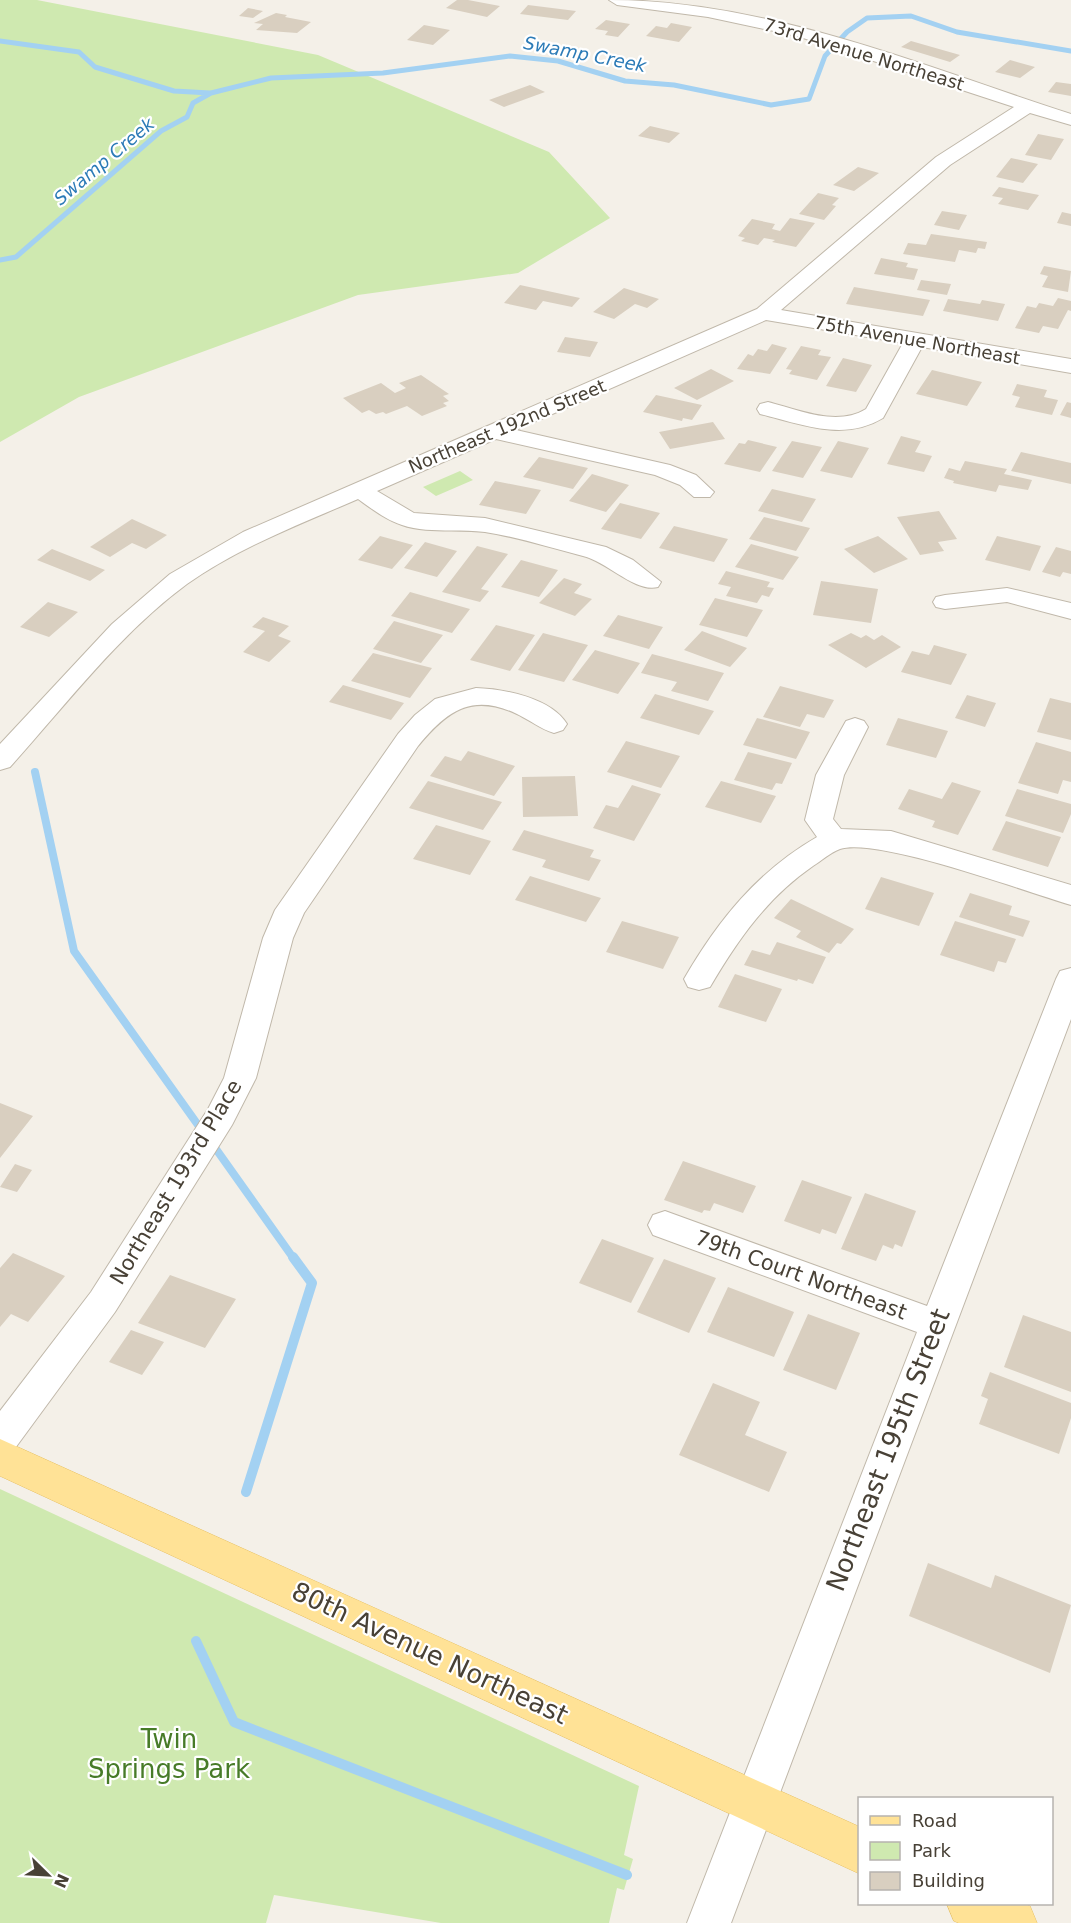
<svg xmlns="http://www.w3.org/2000/svg" width="1071" height="1923" font-family="'DejaVu Sans',sans-serif">
<rect width="100%" height="100%" fill="#f4f0e8"/>
<path fill="#cfe9b0" d="M0 0H37L318 55 549 152 610 218 518 273 358 295 79 397 0 442Z
M460 471 473 480 436 496 423 487Z
M0 1489 639 1786 624 1855 633 1859 624 1890 617 1888 609 1923H441L274 1895 266 1923H0Z"/>
<g fill="none" stroke-linecap="round" stroke-linejoin="round">
<path stroke="#a3d1f2" stroke-width="5" d="M0 41 79 52 95 67 174 91 210 93
M0 260 16 257 161 131 187 117 193 103 211 93 271 78 383 73 510 56 558 61 625 81 674 85 771 105 809 99 825 56 847 32 867 18 911 16 957 32 1071 51"/>
<path stroke="#a3d1f2" stroke-width="8" d="M35 772 74 951 203 1132
M211 1142 294 1259"/>
<path stroke="#a3d1f2" stroke-width="10" d="M246 1492 312 1283 293 1257
M196 1641 234 1722 627 1875"/>
</g>
<path fill="#d9cfc0" d="M457 0H468L500 6 487 17 446 8Z
M528 5 576 11 568 20 520 14Z
M248 8 263 11 253 18 239 16Z
M276 13 287 15 285 17 311 22 297 33 256 30 263 24 254 23Z
M606 20 630 24 618 37 605 35 608 31 595 29Z
M671 23 692 27 679 42 646 36 656 26 667 28Z
M424 25 450 30 433 45 407 40Z
M911 41 960 55 950 62 901 47Z
M1010 60 1035 67 1020 78 995 72Z
M1056 82 1071 84V96L1048 92Z
M530 85 545 92 504 107 489 100Z
M650 126 680 133 669 143 638 136Z
M1038 134 1064 139 1051 160 1025 155Z
M1011 158 1038 164 1023 183 996 177Z
M858 167 879 173 854 191 833 185Z
M999 187 1039 195 1028 210 998 204 1003 198 992 196Z
M818 193 839 198 832 205 836 206 824 220 799 214Z
M942 211 967 215 959 230 934 225Z
M1062 212 1071 214V226L1057 223Z
M790 218 815 223 796 247 772 242 775 240 764 238 758 245 741 241 745 238 738 236 752 219 775 224 772 229 780 231Z
M931 234 987 242 985 249 978 248 976 253 959 250 955 262 903 254 908 243 926 245Z
M881 258 908 263 906 267 918 269 914 280 874 274Z
M1044 266 1071 271 1068 292 1042 287 1048 276 1040 274Z
M921 280 951 284 947 295 917 290Z
M520 285 580 298 572 307 543 301 536 310 504 303Z
M854 287 930 300 923 316 846 304Z
M624 288 659 299 647 308 635 304 614 319 593 312Z
M1058 298 1071 301V311L1068 310 1058 329 1043 326 1039 333 1015 328 1027 306 1036 308 1039 303 1053 306Z
M948 299 980 304 982 300 1005 304 998 321 943 311Z
M565 337 598 342 590 357 557 352Z
M772 344 787 348 770 374 737 369 748 354 753 356 758 349 767 351Z
M801 346 821 350 818 355 831 357 817 380 789 374 792 370 786 369Z
M843 358 872 365 856 392 826 386Z
M711 369 734 381 697 400 674 388Z
M932 370 982 382 967 406 916 394Z
M421 375 449 394 443 396 449 401 443 403 447 406 422 416 407 406 386 414 383 412 376 414 369 410 362 413 343 398 381 383 395 393 406 388 399 383Z
M1017 384 1047 390 1044 397 1058 400 1052 415 1015 407 1020 397 1012 395Z
M656 395 702 405 692 420 683 418 682 421 643 412Z
M1067 402 1071 403V418L1060 415Z
M713 422 725 439 670 449 659 432Z
M901 436 921 441 915 452 932 456 924 472 887 464Z
M748 440 777 447 760 472 724 464 739 443 745 444Z
M792 441 822 447 803 478 772 471Z
M838 441 869 448 852 478 820 471Z
M1021 452 1071 463V484L1011 471Z
M539 457 588 468 573 489 523 477Z
M965 461 1007 469 1004 474 1032 480 1028 490 999 485 996 492 953 483 954 481 944 478 949 468 960 471Z
M592 474 629 485 606 512 569 501Z
M495 481 541 490 526 514 479 505Z
M772 489 816 499 802 522 758 511Z
M620 503 660 513 641 539 601 529Z
M939 511 957 539 938 542 944 551 920 555 897 517Z
M764 517 810 528 796 551 749 539Z
M132 519 167 535 146 549 132 543 110 557 90 547Z
M674 526 728 539 714 562 659 548Z
M380 536 413 545 392 569 358 560Z
M878 536 908 559 874 573 844 549Z
M997 536 1041 546 1030 571 985 560Z
M425 542 457 551 437 577 404 568Z
M751 544 799 557 783 580 735 567Z
M477 546 508 554 481 589 489 591 480 602 442 592Z
M1056 547 1071 551V574L1063 572 1060 577 1042 572Z
M52 549 105 570 90 581 37 560Z
M521 560 558 570 539 597 501 587Z
M726 571 770 582 767 587 774 588 769 597 762 595 757 603 726 596 731 587 718 584Z
M564 578 582 584 574 593 592 599 575 616 539 603Z
M821 581 878 589 871 623 813 615Z
M410 592 470 609 452 633 391 616Z
M715 598 763 610 747 637 699 625Z
M48 602 78 612 49 637 20 627Z
M618 615 663 627 649 649 603 636Z
M263 617 289 626 278 636 291 641 269 662 243 652 265 631 252 627Z
M394 621 443 635 421 663 373 649Z
M496 625 535 635 510 671 470 660Z
M702 631 747 648 730 667 684 650Z
M543 633 588 645 564 682 518 670Z
M851 633 861 638 866 635 874 640 882 635 901 647 866 668 828 645Z
M934 645 967 654 951 685 901 672 912 651 929 655Z
M595 650 640 663 618 694 572 680Z
M373 653 432 668 410 698 351 681Z
M652 654 724 673 708 701 671 691 677 682 641 673Z
M343 685 404 703 391 720 329 702Z
M780 686 834 700 824 718 807 714 800 727 763 717Z
M655 694 714 711 699 735 640 718Z
M967 695 996 703 985 727 955 718Z
M1050 698 1071 703V740L1037 732Z
M757 718 810 732 796 759 743 745Z
M898 718 948 731 936 758 886 745Z
M626 741 680 756 661 788 607 772Z
M1036 742 1071 752V782L1063 780 1058 794 1018 783Z
M468 751 515 766 494 796 430 776 445 756 461 761Z
M748 752 792 763 782 784 776 783 772 790 734 780Z
M575 776 578 816 523 817 522 777Z
M428 781 502 802 483 830 409 808Z
M721 781 776 796 761 823 705 807Z
M952 782 981 791 958 835 932 827 935 821 898 809 909 789 942 799Z
M632 785 661 794 634 841 593 828 606 805 618 808Z
M1017 789 1071 804V814L1063 833 1005 816Z
M1006 821 1061 837 1048 867 992 850Z
M436 825 491 841 470 875 413 859Z
M524 830 594 850 590 857 601 860 589 881 542 867 546 860 512 850Z
M530 876 601 898 586 922 515 900Z
M881 877 934 893 919 926 865 909Z
M970 893 1012 906 1009 915 1030 921 1023 937 959 917Z
M791 899 854 929 841 944 837 943 829 953 796 937 801 931 774 918Z
M622 921 679 937 663 969 606 952Z
M955 921 1016 939 1006 963 998 961 994 972 940 955Z
M777 942 826 957 813 984 798 979 797 981 744 965 752 950 770 955Z
M735 974 782 989 766 1022 718 1007Z
M0 1103 33 1116 0 1158Z
M683 1161 756 1186 743 1213 714 1203 710 1211 704 1210 702 1213 664 1200Z
M15 1164 32 1170 17 1192 0 1187Z
M802 1180 852 1197 836 1234 822 1229 820 1234 784 1221Z
M865 1193 916 1211 902 1247 895 1244 893 1249 883 1245 876 1261 841 1249Z
M602 1239 654 1258 631 1303 579 1283Z
M13 1253 65 1276 28 1322 11 1314 0 1327V1268Z
M664 1259 716 1278 689 1333 637 1312Z
M170 1275 236 1299 205 1348 138 1323Z
M728 1287 794 1312 774 1357 707 1332Z
M808 1314 860 1333 836 1390 783 1370Z
M1023 1315 1071 1332V1392L1004 1367Z
M131 1330 164 1342 142 1375 109 1362Z
M990 1372 1071 1403V1418L1059 1454 979 1424 988 1399 981 1396Z
M713 1383 760 1402 745 1435 787 1452 769 1492 679 1455Z
M928 1563 991 1588 995 1575 1071 1605 1050 1673 909 1616Z"/>
<g fill="none" stroke-linecap="round" stroke-linejoin="round">
<g stroke="#c0b8aa" stroke-width="2">
<path id="minor" d="M609 0C767 0 922 66 1071 114V125L1030 113 950 165 781 310 1071 359V373L922 347 883 418C844 442 801 424 760 414L757 409 760 404 768 402C799 410 837 427 866 409L903 343 766 320 516 430 670 465 696 475 714 492 710 497H694L680 485 655 475 496 439 377 491 414 513 485 518 606 547 633 560 661 582 658 587C635 593 608 562 583 556 551 548 518 537 485 532 458 528 427 534 402 525 386 520 372 509 358 499 301 524 239 547 187 584 119 634 66 705 10 767L0 770V744L112 624 170 574 243 532 757 309 936 157 1014 107 797 36 708 17 617 5Z
M1007 588 1071 603V619L1007 602 945 609 936 607 933 602 936 597 945 595Z
M476 688C505 689 551 698 567 724L563 730 554 733C540 729 530 720 517 714 471 692 446 712 418 746L304 913 293 938 256 1078 232 1125 115 1312 13 1451 0 1456V1411L91 1292 208 1109 224 1078 263 938 275 910 398 734 415 715 435 699Z
M855 718 864 721 868 727 844 775 833 819 841 829 891 831 1071 885V905C1026 892 878 837 840 849 831 852 821 861 813 866 767 898 738 939 710 987L699 990 688 987 684 979C718 920 758 871 817 837L805 820 816 775 846 721Z
M1071 968V1019L731 1923H687L917 1332 653 1235 648 1225 653 1215 665 1211 927 1306 1056 979 1060 971Z"/>
</g>
<g stroke="#e7c063" stroke-width="1">
<path id="major" d="M0 1439 860 1827V1874L0 1476Z
M947 1904H1024L1030 1906 1037 1923H959L954 1921Z"/>
</g>
<use href="#minor" fill="#fff" fill-rule="evenodd"/>
<use href="#major" fill="#ffe296" fill-rule="evenodd"/>
</g>
<g text-anchor="middle" dominant-baseline="central" stroke-width="4.5" stroke-linejoin="round" paint-order="stroke">
<g font-size="18" font-style="italic" fill="#2c7bb7" stroke="#fff">
<text transform="translate(585 54) rotate(11)">Swamp Creek</text>
<text transform="translate(104 161) rotate(-40)">Swamp Creek</text>
</g>
<g font-size="18" fill="#484136" stroke="#fff">
<text transform="translate(864 54) rotate(17)">73rd Avenue Northeast</text>
<text transform="translate(917 340) rotate(10)">75th Avenue Northeast</text>
<text transform="translate(507 426) rotate(-23)">Northeast 192nd Street</text>
</g>
<g font-size="21" fill="#484136" stroke="#fff">
<text transform="translate(176 1182) rotate(-59)">Northeast 193rd Place</text>
<text transform="translate(801 1275) rotate(20)">79th Court Northeast</text>
</g>
<g font-size="26" fill="#484136" stroke="#fff">
<text transform="translate(888 1450) rotate(-69)">Northeast 195th Street</text>
<text transform="translate(430 1653) rotate(25)">80th Avenue Northeast</text>
</g>
<g font-size="26" fill="#477b28" stroke="#fff">
<text x="169" y="1739">Twin<tspan x="169" dy="30">Springs Park</tspan></text>
</g>
</g>
<rect x="858" y="1797" width="195" height="108" fill="#ffffff" stroke="#b6b3af" stroke-width="1.5"/>
<rect x="870" y="1816" width="30" height="9" fill="#ffe296" stroke="#b6b3af" stroke-width="1.5"/>
<text x="912" y="1827" font-size="18" fill="#484136">Road</text>
<rect x="870" y="1842" width="30" height="18" fill="#cfe9b0" stroke="#b6b3af" stroke-width="1.5"/>
<text x="912" y="1857" font-size="18" fill="#484136">Park</text>
<rect x="870" y="1872" width="30" height="18" fill="#d9cfc0" stroke="#b6b3af" stroke-width="1.5"/>
<text x="912" y="1887" font-size="18" fill="#484136">Building</text>
<g transform="translate(48 1875) rotate(114)" stroke="#ffffff" stroke-width="4.5" paint-order="stroke">
<path d="M0-4.5L10 22L0 15L-10 22Z" fill="#484136"/>
<text y="-9" font-size="16" font-weight="bold" text-anchor="middle" fill="#484136">N</text>
</g>
</svg>
